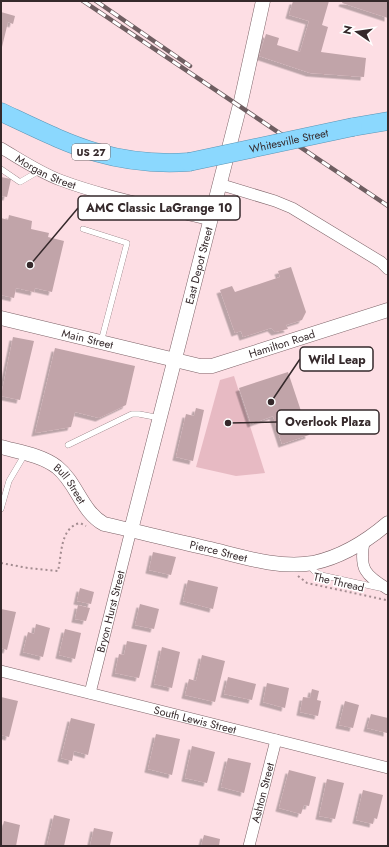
<svg xmlns="http://www.w3.org/2000/svg" width="389" height="847" font-family="Jost,sans-serif">
<defs>
<filter id="shadow"><feDropShadow dx="-3.5" dy="3.5" stdDeviation="0" flood-color="#0004"/></filter>
</defs>
<rect width="100%" height="100%" fill="#fddee4"/>
<path fill="#e7bac3" d="M234 376 265 473 236 476 196 467 220 380Z"/>
<path fill="#c1a4a9" filter="url(#shadow)" d="M293 1H329L322 25 328 27 321 52 366 58 364 77 310 73 259 56 266 34 279 38 277 45 300 52 309 21 289 15Z
M343 1H388V18L342 3Z
M1 12 15 16 13 24 8 22 2 47Z
M1 177 11 179 7 197 1 196Z
M9 215 32 221 31 229 49 233 48 237 64 241 52 292 35 288 34 292 16 288 14 298 1 295V218L8 220Z
M291 267 306 312 302 320 286 325 288 329 275 332 271 328 243 337 241 331 235 333 220 290 232 286 235 292 280 277 278 271Z
M13 337 34 341 20 400 1 396Z
M55 348 135 366 126 405 99 418 75 412 71 427 35 433Z
M288 372 309 435 282 444 273 416 251 424 239 388Z
M196 408 204 410 193 461 176 457 186 414 194 416Z
M153 552 176 557 171 575 149 570Z
M188 580 218 587 213 609 183 601Z
M80 588 94 592 91 604 77 601Z
M140 604 159 609 154 629 135 625Z
M78 605 90 608 86 621 75 619Z
M1 609 16 612 7 650 1 648Z
M36 624 50 628 43 657 23 652 28 632 34 634Z
M65 629 81 633 75 659 59 655Z
M127 641 147 645 139 678 115 673 119 654 124 655Z
M162 647 180 652 172 688 154 684Z
M202 655 225 661 215 702 185 695 189 679 196 681Z
M228 677 256 684 252 700 224 694Z
M267 683 289 688 285 708 263 702Z
M312 689 319 691 317 700 321 701 318 716 300 712 303 697 310 698Z
M1 697 18 701 9 737 1 735Z
M345 701 359 705 353 728 339 725Z
M371 714 388 718 387 733 367 728Z
M71 718 95 724 88 755 74 751 72 761 61 758Z
M156 734 180 739 172 775 148 769Z
M192 746 215 752 207 783 185 778Z
M228 758 251 763 244 793 221 787Z
M289 770 316 777 309 806 304 805 301 814 279 808Z
M327 779 344 783 335 819 319 816Z
M363 790 383 795 377 819 374 818 373 824 356 820Z
M54 815 70 819 64 846 47 845Z
M4 821 20 825 16 846H1V833Z
M94 828 113 832 110 845 113 846H90Z
M204 835 220 839 219 846H201Z"/>
<g fill="none" stroke-linecap="round" stroke-linejoin="round">
<g stroke="#7c6267" stroke-width="6">
<path id="service" d="M1 169 20 182 39 171
M83 229 127 243 101 342
M68 445 132 414H139L160 418
M1 509 9 481 25 454
M308 564 314 571 321 575 380 588"/>
</g>
<g stroke="#7c6267" stroke-width="12">
<g id="minor">
<path id="s1" d="M1 148C20 159 39 172 60 180 108 198 160 207 210 220"/>
<path d="M219 184 275 201 292 208 381 262 388 269"/>
<path d="M364 542C359 569 365 575 388 589"/>
<path id="s2" d="M1 671 388 768"/>
<path id="s3" d="M90 693 131 530"/>
<path id="s4" d="M249 846 276 740"/>
</g>
</g>
<g stroke="#7c6267" stroke-width="15">
<g id="tertiary">
<path id="s5" d="M1 318 200 366H212L388 310"/>
<path id="s6" d="M1 447C19 452 41 455 57 467 77 483 81 511 104 524 140 532 175 541 211 549 243 557 280 569 313 563 341 557 367 541 388 523"/>
<path id="s7" d="M131 530 241 101 263 1"/>
</g>
</g>
<g stroke="#5a94b4" stroke-width="19">
<path id="trunk" d="M1 112C69 144 111 167 189 162
M353 127 388 121"/>
</g>
<path stroke="#a38c90" stroke-width="2" stroke-dasharray="2 3" stroke-linecap="butt" d="M1 563 28 568 58 571C62 553 60 528 80 523L86 526
M298 576 307 583 386 600V598"/>
<use href="#service" stroke="#fff" stroke-width="5.5"/>
<use href="#minor" stroke="#fff" stroke-width="11"/>
<use href="#tertiary" stroke="#fff" stroke-width="14"/>
<use href="#trunk" stroke="#8bd8fe" stroke-width="18"/>
<g stroke="#6f5e61" stroke-width="4.5">
<path id="rail" d="M83 1 388 206
M96 1 190 66"/>
</g>
<use href="#rail" stroke="#fff" stroke-width="3" stroke-dasharray="9" stroke-linecap="butt"/>
<g stroke="#5a94b4" stroke-width="19" stroke-linecap="butt">
<g id="trunk-bridge">
<path id="s8" d="M189 162 353 127"/>
</g>
</g>
<use href="#trunk-bridge" stroke="#8bd8fe" stroke-width="18"/>
</g>
<g text-anchor="middle" dominant-baseline="central" stroke-width="3" stroke-linejoin="round" paint-order="stroke">
<rect fill="#fff" stroke="#72696b" stroke-width="1" x="72" y="144" width="38" height="16" rx="3"/>
<g font-size="10" font-weight="bold" fill="#35292b">
<text x="91" y="152">US 27</text>
</g>
<g font-size="11" fill="#35292b" stroke="#fff">
<text stroke="none"><textPath href="#s8" startOffset="102">Whitesville Street</textPath></text>
<text stroke="none"><textPath href="#s1" startOffset="51">Morgan Street</textPath></text>
<text stroke="none"><textPath href="#s7" startOffset="273">East Depot Street</textPath></text>
<text stroke="none"><textPath href="#s5" startOffset="89">Main Street</textPath></text>
<text stroke="none"><textPath href="#s5" startOffset="290">Hamilton Road</textPath></text>
<text stroke="none"><textPath href="#s6" startOffset="81">Bull Street</textPath></text>
<text stroke="none"><textPath href="#s6" startOffset="252">Pierce Street</textPath></text>
<text transform="translate(339 582) rotate(13)">The Thread</text>
<text stroke="none"><textPath href="#s3" startOffset="84">Bryon Hurst Street</textPath></text>
<text stroke="none"><textPath href="#s2" startOffset="200">South Lewis Street</textPath></text>
<text stroke="none"><textPath href="#s4" startOffset="55">Ashton Street</textPath></text>
</g>
</g>
<path fill="none" stroke="#35292b" stroke-width="1.5" d="M30 265L78 208M271 402L300 359M228 423L277 422"/>
<g fill="#35292b" stroke="#fff" stroke-width="1.5">
<circle cx="30" cy="265" r="4"/>
<circle cx="271" cy="402" r="4"/>
<circle cx="228" cy="423" r="4"/>
</g>
<g fill="#fff" stroke="#35292b" stroke-width="1.5">
<rect x="78" y="196" width="162" height="24" rx="4"/>
<rect x="300" y="347" width="73" height="24" rx="4"/>
<rect x="277" y="410" width="102" height="24" rx="4"/>
</g>
<g font-size="12" text-anchor="middle" font-weight="bold" fill="#35292b">
<text x="159" y="212">AMC Classic LaGrange 10</text>
<text x="337" y="364">Wild Leap</text>
<text x="328" y="426">Overlook Plaza</text>
</g>
<rect width="389" height="847" fill="none" stroke="#35292b" stroke-width="4"/>
<g transform="translate(357 32) rotate(283)" stroke="#ffffff" stroke-width="3" paint-order="stroke">
<path d="M0-3L7 15L0 10L-7 15Z" fill="#35292b"/>
<text y="-6" font-size="11" font-weight="bold" text-anchor="middle" fill="#35292b">N</text>
</g>
</svg>
